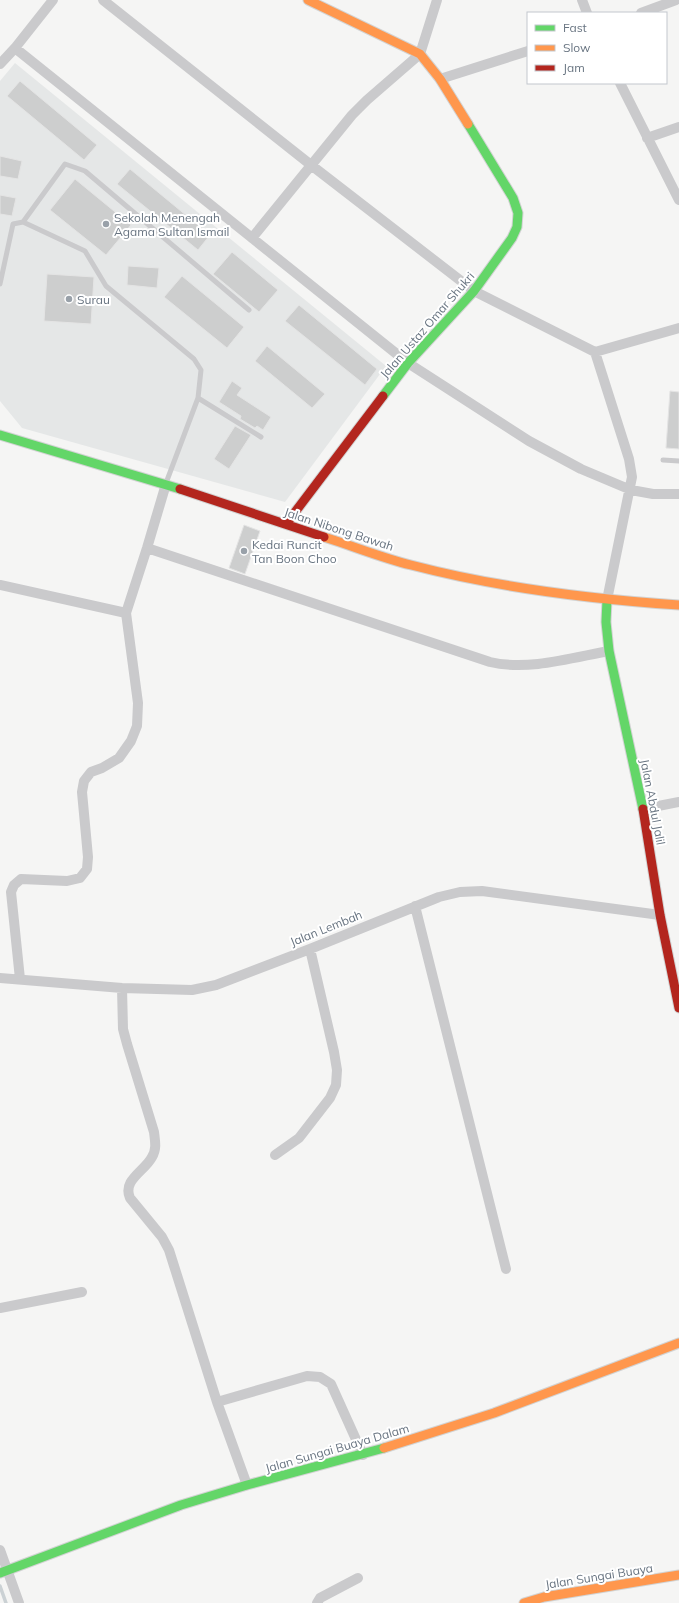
<svg xmlns="http://www.w3.org/2000/svg" width="679" height="1603" font-family="Mulish,sans-serif">
<rect width="100%" height="100%" fill="#f5f5f4"/>
<path fill="#e5e7e7" d="M15 63 386 366 285 502 22 428 0 401V81Z"/>
<g fill="none" stroke-linecap="round" stroke-linejoin="round">
<path stroke="#cbd1d4" stroke-width="3.5" d="M0 1586 6 1603"/>
</g>
<path fill="#cdcece" stroke="#e4e4e4" d="M20 81 97 145 84 160 7 96Z
M0 156 22 161 18 179 0 176Z
M130 169 210 235 198 250 117 184Z
M75 179 131 225 106 255 50 210Z
M0 195 16 198 12 216 0 214Z
M232 252 278 290 259 312 213 274Z
M128 266 159 268 157 288 127 285Z
M47 274 94 277 91 324 44 321Z
M182 276 244 327 227 348 164 297Z
M299 305 377 369 365 385 285 321Z
M267 346 325 394 312 408 255 361Z
M232 381 242 388 237 395 271 417 263 430 257 426 255 428 240 419 241 416 219 402Z
M670 391 679 392V449L666 448Z
M235 426 251 435 229 469 214 459Z
M244 525 260 531 245 574 229 568Z"/>
<g fill="none" stroke-linecap="round" stroke-linejoin="round">
<g stroke="#d2d3d3" stroke-width="11">
<path id="fast" d="M383 396 408 363 474 291 512 238 517 227 518 213 513 198 468 124
M0 435 180 489
M607 600 606 622 609 651 643 809
M0 1573 181 1505 247 1485 384 1448"/>
</g>
<g stroke="#d2d3d3" stroke-width="11">
<path id="slow" d="M308 0 420 54 440 79 468 124
M324 537C353 546 382 558 411 565 499 588 589 599 679 605
M384 1448 494 1413 679 1343
M524 1603 544 1597 679 1575"/>
</g>
<g stroke="#d2d3d3" stroke-width="11">
<path id="jam" d="M180 489 324 537
M286 524 383 396
M643 809 660 915 679 1008"/>
</g>
<path stroke="#cacacc" stroke-width="5" d="M23 222 65 164 85 171 249 310
M0 284 13 224 23 222 85 251 106 286 194 359 201 370 198 398 166 483
M198 398 261 437
M663 460 679 461"/>
<path stroke="#cacacc" stroke-width="10" d="M103 0 311 165 474 291 595 352 679 328
M582 0 587 13
M641 13 676 0
M15 48 408 363 529 441 581 469 631 490 653 494H679
M0 64 15 48 53 0
M440 79 528 51
M620 83 679 200
M647 138 679 127
M252 238 352 115 367 100 420 54 437 0
M595 352 629 459 632 477 607 600
M147 548 490 662C528 671 571 658 609 651
M0 585 126 613
M643 809 679 802
M415 906 506 1269
M0 978 122 988 192 990 216 985 310 949 439 897 460 892 482 891 660 915
M20 979 11 892 14 885 21 879 67 881 80 878 87 869 88 857 82 792 84 781 91 772 102 768 119 758 131 741 137 726 138 703 126 613 147 548 166 484
M122 988 123 1029 127 1044 154 1132C155 1141 157 1149 152 1157 145 1171 122 1180 130 1198L162 1237 169 1250 217 1402 247 1485
M275 1155 299 1138 330 1098 336 1085 337 1070 334 1052 310 949
M0 1308 82 1292
M217 1402 307 1376 320 1377 331 1384 363 1455
M0 1550 19 1603
M317 1603 320 1598 358 1578"/>
<use href="#fast" stroke="#63d668" stroke-width="9"/>
<use href="#slow" stroke="#ff974d" stroke-width="9"/>
<use href="#jam" stroke="#b3261e" stroke-width="9"/>
</g>
<g fill="#99a1a9" stroke="#fff" stroke-width="1.5">
<circle cx="106" cy="224" r="4"/>
<circle cx="69" cy="299" r="4"/>
<circle cx="244" cy="551" r="4"/>
</g>
<g text-anchor="middle" dominant-baseline="central" stroke-width="4" stroke-linejoin="round" paint-order="stroke">
<g font-size="12" fill="#687481" stroke="#fff" text-anchor="start">
<text x="114" y="217">Sekolah Menengah<tspan x="114" dy="14">Agama Sultan Ismail</tspan></text>
<text x="77" y="299">Surau</text>
<text x="252" y="544">Kedai Runcit<tspan x="252" dy="14">Tan Boon Choo</tspan></text>
</g>
<g font-size="12" fill="#687481" stroke="#fff">
<text transform="translate(427 325) rotate(-49)">Jalan Ustaz Omar Shukri</text>
<text transform="translate(339 529) rotate(18)">Jalan Nibong Bawah</text>
<text transform="translate(653 802) rotate(79)">Jalan Abdul Jalil</text>
<text transform="translate(326 928) rotate(-22)">Jalan Lembah</text>
<text transform="translate(337 1448) rotate(-16)">Jalan Sungai Buaya Dalam</text>
<text transform="translate(599 1576) rotate(-9)">Jalan Sungai Buaya</text>
</g>
</g>
<rect x="527" y="12" width="140" height="72" fill="#ffffff" stroke="#c3c7cd"/>
<rect x="535" y="25" width="20" height="6" fill="#63d668" stroke="#c3c7cd"/>
<text x="563" y="32" font-size="12" fill="#687481">Fast</text>
<rect x="535" y="45" width="20" height="6" fill="#ff974d" stroke="#c3c7cd"/>
<text x="563" y="52" font-size="12" fill="#687481">Slow</text>
<rect x="535" y="65" width="20" height="6" fill="#b3261e" stroke="#c3c7cd"/>
<text x="563" y="72" font-size="12" fill="#687481">Jam</text>
</svg>
